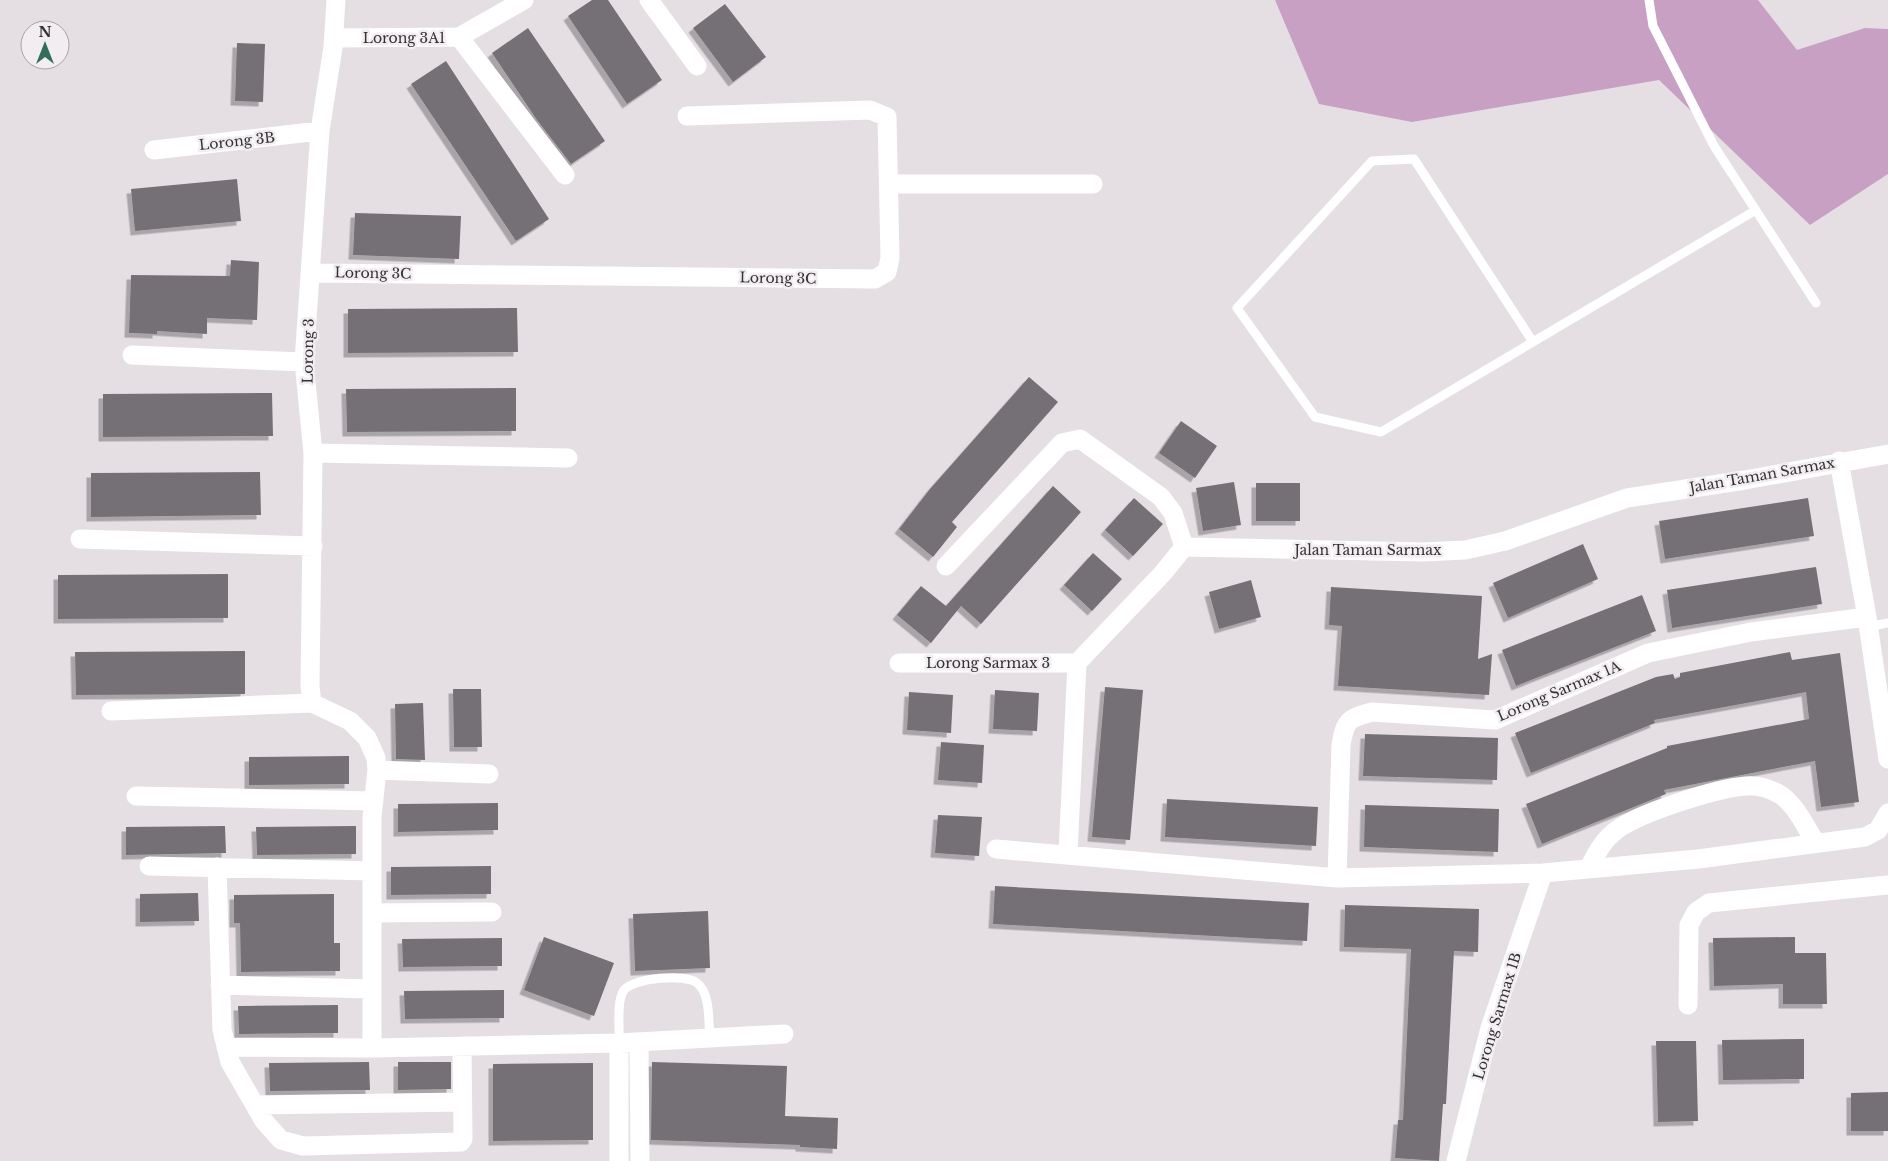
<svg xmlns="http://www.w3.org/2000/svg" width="1888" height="1161" font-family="'Libre Baskerville',serif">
<defs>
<filter id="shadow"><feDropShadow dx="-4.5" dy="4.5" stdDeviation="0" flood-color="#0004"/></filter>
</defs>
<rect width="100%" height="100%" fill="#e5dfe4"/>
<path fill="#c8a0c3" d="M1275 0H1758L1797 50 1865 28 1888 29V174L1810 225 1659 80 1412 122 1319 104Z"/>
<path fill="#757074" filter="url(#shadow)" d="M592 0H608L662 80 627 104 568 16Z
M725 4 766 57 733 82 693 28Z
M528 28 605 141 571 164 537 120 492 53Z
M237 43 265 44 263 102 235 101Z
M446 61 549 219 516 241 411 84Z
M237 179 241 221 135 231 131 189Z
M355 213 461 216 459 259 353 255Z
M231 260 259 262 257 320 207 318V334L157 331V334L129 333 131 275 230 276Z
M517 308 518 352 348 353V309Z
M1029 377 1058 402 952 522 957 527 933 557 899 529 930 489Z
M516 388V431L347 432 346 389Z
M272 393 273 436 103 437V394Z
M1181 421 1217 446 1195 478 1159 453Z
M260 472 261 515 91 517V473Z
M1234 482 1241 525 1203 531 1196 488Z
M1256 483H1300V521H1256Z
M1053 486 1081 512 981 624 961 606 931 643 897 615 921 586 946 606Z
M1134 498 1163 524 1133 556 1105 530Z
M1808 498 1814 536 1665 559 1659 521Z
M1583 544 1598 579 1508 618 1493 583Z
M1093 553 1122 579 1092 611 1064 585Z
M1816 567 1822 604 1672 628 1667 590Z
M228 574V618L58 619V575Z
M1251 580 1261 617 1219 629 1209 592Z
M1331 587 1482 596 1478 659 1492 654 1489 695 1338 686 1342 626 1329 625Z
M1642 595 1656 631 1516 686 1502 650Z
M245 651V694L76 695 75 652Z
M1790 652 1792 660 1840 653 1859 802 1821 807 1815 761 1664 790 1666 794 1542 844 1526 804 1667 748V746L1809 719 1806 692 1654 720 1655 723 1531 773 1515 733 1656 677 1673 674 1675 679 1680 677V673Z
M1105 687 1143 690 1130 840 1092 837Z
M453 689H481L482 747H454Z
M995 690 1039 693 1037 731 993 729Z
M909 692 953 695 951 733 907 730Z
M423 703 425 760 396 759 395 704Z
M1365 734 1498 738 1497 780 1363 776Z
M941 742 984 745 982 783 938 780Z
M349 756V784L249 785V757Z
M1167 799 1318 807 1316 846 1165 837Z
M498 803V830L398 832V804Z
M1365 805 1499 809 1498 852 1364 847Z
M938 815 982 817 979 856 935 853Z
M225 826 226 853 126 855V827Z
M356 826V854L257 855 256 827Z
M491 866V894L391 895V867Z
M995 886 1309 903 1307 941 993 924Z
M198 893 199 921 140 922V894Z
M334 894V943H340V971L241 972 240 923H234V895Z
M1345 905 1479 909 1478 952 1454 951 1446 1104H1443L1439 1161 1395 1158 1398 1120H1403L1411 949 1344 947Z
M708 911 710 968 635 971 633 914Z
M544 937 614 963 594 1016 524 990Z
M1795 937V953H1826L1827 1004H1783V984L1714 986 1713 938Z
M502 938V966L403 967 402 939Z
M504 990V1018L405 1019 404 991Z
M338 1005V1033L239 1034 238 1006Z
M1804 1039V1079L1723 1080 1722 1040Z
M1656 1041H1696L1698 1121 1658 1122Z
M369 1062 370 1090 270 1091 269 1063Z
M398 1062H451V1089L398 1090Z
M652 1062 787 1066 785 1116 838 1118 837 1149 800 1147V1145L651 1140Z
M593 1063V1140L493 1141V1064Z
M1888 1092V1131H1851V1093Z"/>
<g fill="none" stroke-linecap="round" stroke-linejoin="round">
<path stroke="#fff" stroke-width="9" d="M1649 0 1653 26 1714 146 1816 303
M1533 342 1414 159 1372 161 1237 308 1315 417 1381 432 1756 210
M1868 627 1888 623
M619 1043C620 1028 616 1002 624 990 633 978 686 973 697 983 711 994 708 1021 710 1038"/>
<path stroke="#fff" stroke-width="19" d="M649 0 697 66
M459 37 565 175
M334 38 459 37 524 0
M154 150 320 131
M890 184H1093
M311 273 875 279 887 272 890 258 887 117 870 110 687 116
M132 355 304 362
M313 453 568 458
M1839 461 1867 617 1888 759
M80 539 313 546
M946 566 1062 443 1080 439 1161 497 1173 513 1184 547
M899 663H1077
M312 703 310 686 313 453 304 362 320 131 333 47 336 0
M111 711 312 703 350 721 367 738 376 758 377 770 372 817V1048
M377 770 489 774
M136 796 374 801
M996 849 1337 878 1543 873 1698 859 1865 837 1878 830 1888 813
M1068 854 1077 663 1163 573 1184 547 1423 552 1465 550 1505 541 1627 498 1745 480 1888 454
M149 866 372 871
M217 867 222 1030 230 1062 264 1121 281 1140 303 1146 461 1142 463 1139 462 1046
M1589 868C1595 856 1602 842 1613 833 1634 814 1717 788 1746 786 1757 785 1770 789 1779 794 1795 803 1806 828 1816 843
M1337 878 1341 745C1345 721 1348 718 1372 712L1495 720 1648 653 1751 632 1867 617
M372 913 492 912
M220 985 372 989
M1688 1005 1689 925 1696 912 1709 903 1888 885
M639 1042 640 1161
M619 1043V1161
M226 1047 372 1048 619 1043 784 1034
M255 1105 462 1102
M1456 1161 1490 1028 1543 873"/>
</g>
<g text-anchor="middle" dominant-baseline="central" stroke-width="5" stroke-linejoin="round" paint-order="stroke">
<g font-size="14" fill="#343233" stroke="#f2edf1">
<text x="404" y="38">Lorong 3A1</text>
<text transform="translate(237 141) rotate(-6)">Lorong 3B</text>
<text transform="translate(373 273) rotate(1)">Lorong 3C</text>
<text transform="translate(778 278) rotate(1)">Lorong 3C</text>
<text transform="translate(308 351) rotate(-89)">Lorong 3</text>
<text transform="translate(1762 475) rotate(-10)">Jalan Taman Sarmax</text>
<text x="1368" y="550">Jalan Taman Sarmax</text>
<text x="988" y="663">Lorong Sarmax 3</text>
<text transform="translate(1559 691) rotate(-23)">Lorong Sarmax 1A</text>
<text transform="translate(1497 1016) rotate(-73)">Lorong Sarmax 1B</text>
</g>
</g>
<g transform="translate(45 45)"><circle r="24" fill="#f2edf1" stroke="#a6a2a5"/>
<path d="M0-4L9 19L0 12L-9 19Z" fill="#316d58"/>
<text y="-8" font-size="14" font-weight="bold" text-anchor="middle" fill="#343233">N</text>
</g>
</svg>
